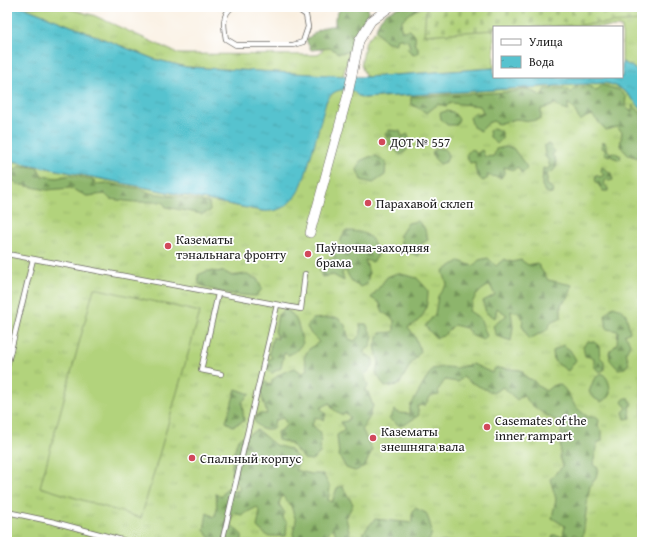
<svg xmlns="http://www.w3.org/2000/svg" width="649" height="549" font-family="'Gentium Book Plus',serif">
<defs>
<pattern id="grass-tufts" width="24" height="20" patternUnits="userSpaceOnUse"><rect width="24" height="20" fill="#b2d37c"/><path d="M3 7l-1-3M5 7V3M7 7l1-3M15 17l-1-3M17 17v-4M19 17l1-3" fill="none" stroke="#98b56b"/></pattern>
<pattern id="forest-firs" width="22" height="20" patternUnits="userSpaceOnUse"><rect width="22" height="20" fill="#8db56c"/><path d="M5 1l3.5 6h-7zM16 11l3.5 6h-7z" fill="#729258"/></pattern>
<pattern id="cemetery-stones" width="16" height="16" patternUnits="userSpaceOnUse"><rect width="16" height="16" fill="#b2d37c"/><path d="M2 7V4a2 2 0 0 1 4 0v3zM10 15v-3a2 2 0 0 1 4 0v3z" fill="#98b56b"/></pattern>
<pattern id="water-ripples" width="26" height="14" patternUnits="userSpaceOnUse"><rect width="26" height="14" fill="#57c3cf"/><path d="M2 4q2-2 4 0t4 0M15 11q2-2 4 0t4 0" fill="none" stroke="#4ba7b1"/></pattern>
</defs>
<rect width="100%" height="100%" fill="#fff"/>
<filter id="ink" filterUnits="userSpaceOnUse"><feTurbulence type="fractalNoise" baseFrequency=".025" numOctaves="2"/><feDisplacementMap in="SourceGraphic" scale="8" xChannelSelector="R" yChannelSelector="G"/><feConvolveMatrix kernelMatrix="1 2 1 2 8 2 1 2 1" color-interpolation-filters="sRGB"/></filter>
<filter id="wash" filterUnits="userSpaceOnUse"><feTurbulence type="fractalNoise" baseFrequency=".012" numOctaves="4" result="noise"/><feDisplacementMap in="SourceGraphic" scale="16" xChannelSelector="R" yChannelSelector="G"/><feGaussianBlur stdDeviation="0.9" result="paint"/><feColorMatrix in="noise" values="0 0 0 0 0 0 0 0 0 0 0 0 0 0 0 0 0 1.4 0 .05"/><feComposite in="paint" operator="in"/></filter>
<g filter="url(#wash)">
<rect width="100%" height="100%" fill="#f9efe0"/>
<path fill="url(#grass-tufts)" stroke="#67784c" d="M23 7H62L93 15 179 54 317 55 359 19 343 76 186 67 154 59Z
M422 7H642V75L631 66 622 62V27H494V68L366 77 361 65 366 41 385 20 419 9Z
M604 83C622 85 631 97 642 110V542H7V160L262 211 277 210 305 174 326 102C331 92 342 85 353 91 358 93 358 96 364 98Z"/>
<path fill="url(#forest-firs)" stroke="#546844" d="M341 7H368V17L356 35 350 32 354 42 351 52 338 53 331 48 311 50 306 40C316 32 322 25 335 26V18Z
M399 7H419L402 20 401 28 402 31 410 30C415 35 417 37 414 44L418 47V53L413 55 407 48 410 47 408 41 397 38 396 44 385 41 376 30C379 16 386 12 399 7Z
M602 85 619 90 626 97 625 106 629 110 632 111 633 105 642 114V161L639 158 628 155 620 146 622 132 617 127 606 130 592 115 586 117 580 121 574 109 568 103V111L561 109 555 103 552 106 541 109V119L531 121 516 119 498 124 493 121 488 123 481 131 473 127 470 117 475 113 484 114 480 106 451 103 446 106 438 104 427 113 411 104V97L509 92 528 89 542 96 546 89 565 88 571 93 574 88 589 86 596 91Z
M446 111 453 112 459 119 456 125H447L441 119 440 113Z
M494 128 502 132V139L497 144 490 137 489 131Z
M389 130 400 131 402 137 408 134 409 141 407 150 401 155 391 147 385 134Z
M605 142 606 148 610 153 613 152 621 156 620 160 612 157 610 155 609 156 605 154V149L601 148 602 143Z
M549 144 555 152 552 155 555 158 557 166 552 172 547 173V185L553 188 552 194 545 192 542 185 543 168 547 169 550 167 548 160 545 156 544 146Z
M505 147 513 148 527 167 526 170 521 173 520 169 517 167 514 170 504 167 505 172 501 178C496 176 492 177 487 175L488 178 483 181C476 176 475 171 475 162L470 163 466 155 471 149 474 150 476 154 482 150 485 157 494 156 496 149Z
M437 148 445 149 448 156 446 162 440 164 434 158 432 152Z
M376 156 386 162 385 175 373 183 361 180 357 170 360 161 369 157Z
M7 163 11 164 13 169 15 170 20 165 38 168 42 176 57 178 70 175 92 179 96 184 107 183 142 189 150 193 182 197 185 199H191L209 203 210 211 202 214 166 207 163 202H134L110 199 105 194 87 196 70 188 47 190 17 184 13 180 11 184 7 183Z
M602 167 611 173 613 180 609 181 606 179 604 184 608 188V191H603L595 180 596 175 600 177 604 175 601 171Z
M418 221 424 227 428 240 420 245 419 256 402 250 400 235 408 223Z
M345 231C366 231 375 235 377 257L373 262 365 260 369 273 367 284 361 287 353 283 345 270 342 273 344 281 333 275 322 277 319 270 325 261 336 258 332 254 338 246 342 251 346 250 340 242Z
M488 258 496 266 504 259 512 262 521 260 528 265 537 263 548 280 572 285 569 297 561 304V318L552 321 547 330 529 339 522 325 523 319 518 312 511 311 513 327 511 341 497 336 493 326 507 315 497 308 495 318 486 313 483 301 495 295 490 285C477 291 474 298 469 311L480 318 487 336 483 340 473 336 466 328 454 325 443 336 436 338 425 326 435 314 438 296 447 284 443 271 459 261 473 266 479 260Z
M207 271 225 272 232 276 245 274 257 279 262 289 256 296C237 295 216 293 199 284L198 275Z
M397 273 417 278 428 290C428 307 424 321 408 327L414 335 421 351 410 365 399 385 385 387 376 373 379 363 375 346 380 333 394 332V320L383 312 379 302 371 298 387 277Z
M613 306 619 308 626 314 630 332 624 335 627 337 630 344 626 352 629 363 625 368 618 369 610 360 609 352 617 344 618 331 607 329 605 315Z
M285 309C300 317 298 329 303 343L296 351 289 355 284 353 281 368 272 373 265 369 268 360 272 358 269 353 273 337 278 339 275 331 278 315Z
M325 318H338L345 325 349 339 355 341 361 333 360 324H366L373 337 370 347 363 352 373 359V367L364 375 368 386 364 391 368 392 373 406 370 413 371 415 362 429 372 450 365 466 355 471 346 468 339 455 337 435 345 430 341 422 347 421 350 417 346 413 341 415 332 408 330 403 320 408 326 413 324 420 315 417 312 425 321 433 320 453 312 460 304 459 290 443 278 440 277 432 283 429 287 424 283 418 275 420 273 429H261L254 421 258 414H267L260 390 265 381 269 385 272 384V380L282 373 295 368 303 374 307 369 304 358 308 350 319 342 311 334 307 327 312 319Z
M588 341 594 342 599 346 600 357 604 361V370L599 372 594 366V358L585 356 583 347Z
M563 345 570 350 576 360 568 371 554 361 553 351Z
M473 364 492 373 495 368 521 370 527 378 533 380 538 386 546 391 552 386 559 384C568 390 570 400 577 408 580 411 584 414 588 417H597L599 420 598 426 602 432V441L597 443 593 465 598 468 596 478 590 486 588 496 583 536 581 539 574 534 572 542H551L553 535 563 536 565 526 552 518 556 499 550 479 563 466 560 458 562 424C548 416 533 409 523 395L517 400 503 387 493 393 470 382 463 377 458 382 445 380 438 390 439 395 431 396 425 405 417 406 419 415 406 424 400 426 389 419 395 410 399 413 410 414V407L432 369 445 367 456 368Z
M602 373C610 380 610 386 610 396L601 402 594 398 589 392 594 379Z
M236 389 250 394 242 402 244 421 233 426 226 422Z
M625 398H629L632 404 629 407 631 418 625 419 623 412 627 408 622 402Z
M257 430 275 445 289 449 300 460 295 470 311 474H323L330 487 328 500 332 502 337 488 342 486 353 504 346 518 351 539H338L333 528 322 539V542H295L293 533 296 521 291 506 282 495 279 504 284 512 283 518 287 523 286 536H267L257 527 260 512 257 507 242 515 233 513 231 525 242 535V540L239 542 211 540 204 530 207 513 214 517 217 510 216 493 221 497 227 488 238 492 240 487 231 478 233 455 238 439Z
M415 508 426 513C430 524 435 532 428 542H362L363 533 375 519 412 523V515Z"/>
<path fill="url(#cemetery-stones)" stroke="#67784c" d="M429 7H642V21L541 27H494V30L424 35 426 10Z"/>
<path fill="#b2d37c" stroke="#67784c" d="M94 288 200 312 141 518 40 487Z"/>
<path fill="url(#water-ripples)" stroke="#3a7076" d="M7 7H23L154 59 186 67 366 77 494 68V77H622V62L631 66 642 75V110C631 97 622 85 604 83L364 98 358 96 353 91C341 88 332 90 326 102 322 118 317 133 313 149 307 167 304 189 290 202 282 210 272 212 262 211L7 160Z"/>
</g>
<g filter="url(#ink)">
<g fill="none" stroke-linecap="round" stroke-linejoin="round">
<g stroke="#696661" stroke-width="6">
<path id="lane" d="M232 7C221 16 224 27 226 39L236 45H293L303 42 308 27 306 15 298 9 289 7
M7 254 301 309 305 274
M218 294 201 370 221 374
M7 366 33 259
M7 512 54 522 129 542
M222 542 277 305"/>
</g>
<g stroke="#696661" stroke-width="10">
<path id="street" d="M310 233 348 94 359 41 371 21 390 7"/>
</g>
<use href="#lane" stroke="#fff" stroke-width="4.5"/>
<use href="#street" stroke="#fff" stroke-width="9"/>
</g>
</g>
<g fill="#d1495b" stroke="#fff" stroke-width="1.5">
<circle cx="382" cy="142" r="4"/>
<circle cx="368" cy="203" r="4"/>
<circle cx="168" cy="246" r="4"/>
<circle cx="308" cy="254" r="4"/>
<circle cx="487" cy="427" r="4"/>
<circle cx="373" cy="438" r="4"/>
<circle cx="192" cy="458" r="4"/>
</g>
<g text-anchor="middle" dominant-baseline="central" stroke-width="3.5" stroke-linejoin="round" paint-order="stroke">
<g font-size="13" fill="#1c1c1c" stroke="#fff" text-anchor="start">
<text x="390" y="142">ДОТ № 557</text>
<text x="376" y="203">Парахавой склеп</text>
<text x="176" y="239">Казематы<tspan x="176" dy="15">тэнальнага фронту</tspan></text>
<text x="316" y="247">Паўночна-заходняя<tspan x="316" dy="15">брама</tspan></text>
<text x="495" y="420">Casemates of the<tspan x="495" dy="15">inner rampart</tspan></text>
<text x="381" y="431">Казематы<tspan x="381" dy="15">знешняга вала</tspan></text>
<text x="200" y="458">Спальный корпус</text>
</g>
</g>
<rect width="649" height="549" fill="none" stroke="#fff" stroke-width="24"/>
<rect x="493" y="26" width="130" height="52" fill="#ffffff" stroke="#a4a4a4"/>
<rect x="501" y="39" width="20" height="6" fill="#ffffff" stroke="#a4a4a4"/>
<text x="529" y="46" font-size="12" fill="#1c1c1c">Улица</text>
<rect x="501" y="56" width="20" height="12" fill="url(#water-ripples)" stroke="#a4a4a4"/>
<text x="529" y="66" font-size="12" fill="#1c1c1c">Вода</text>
</svg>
